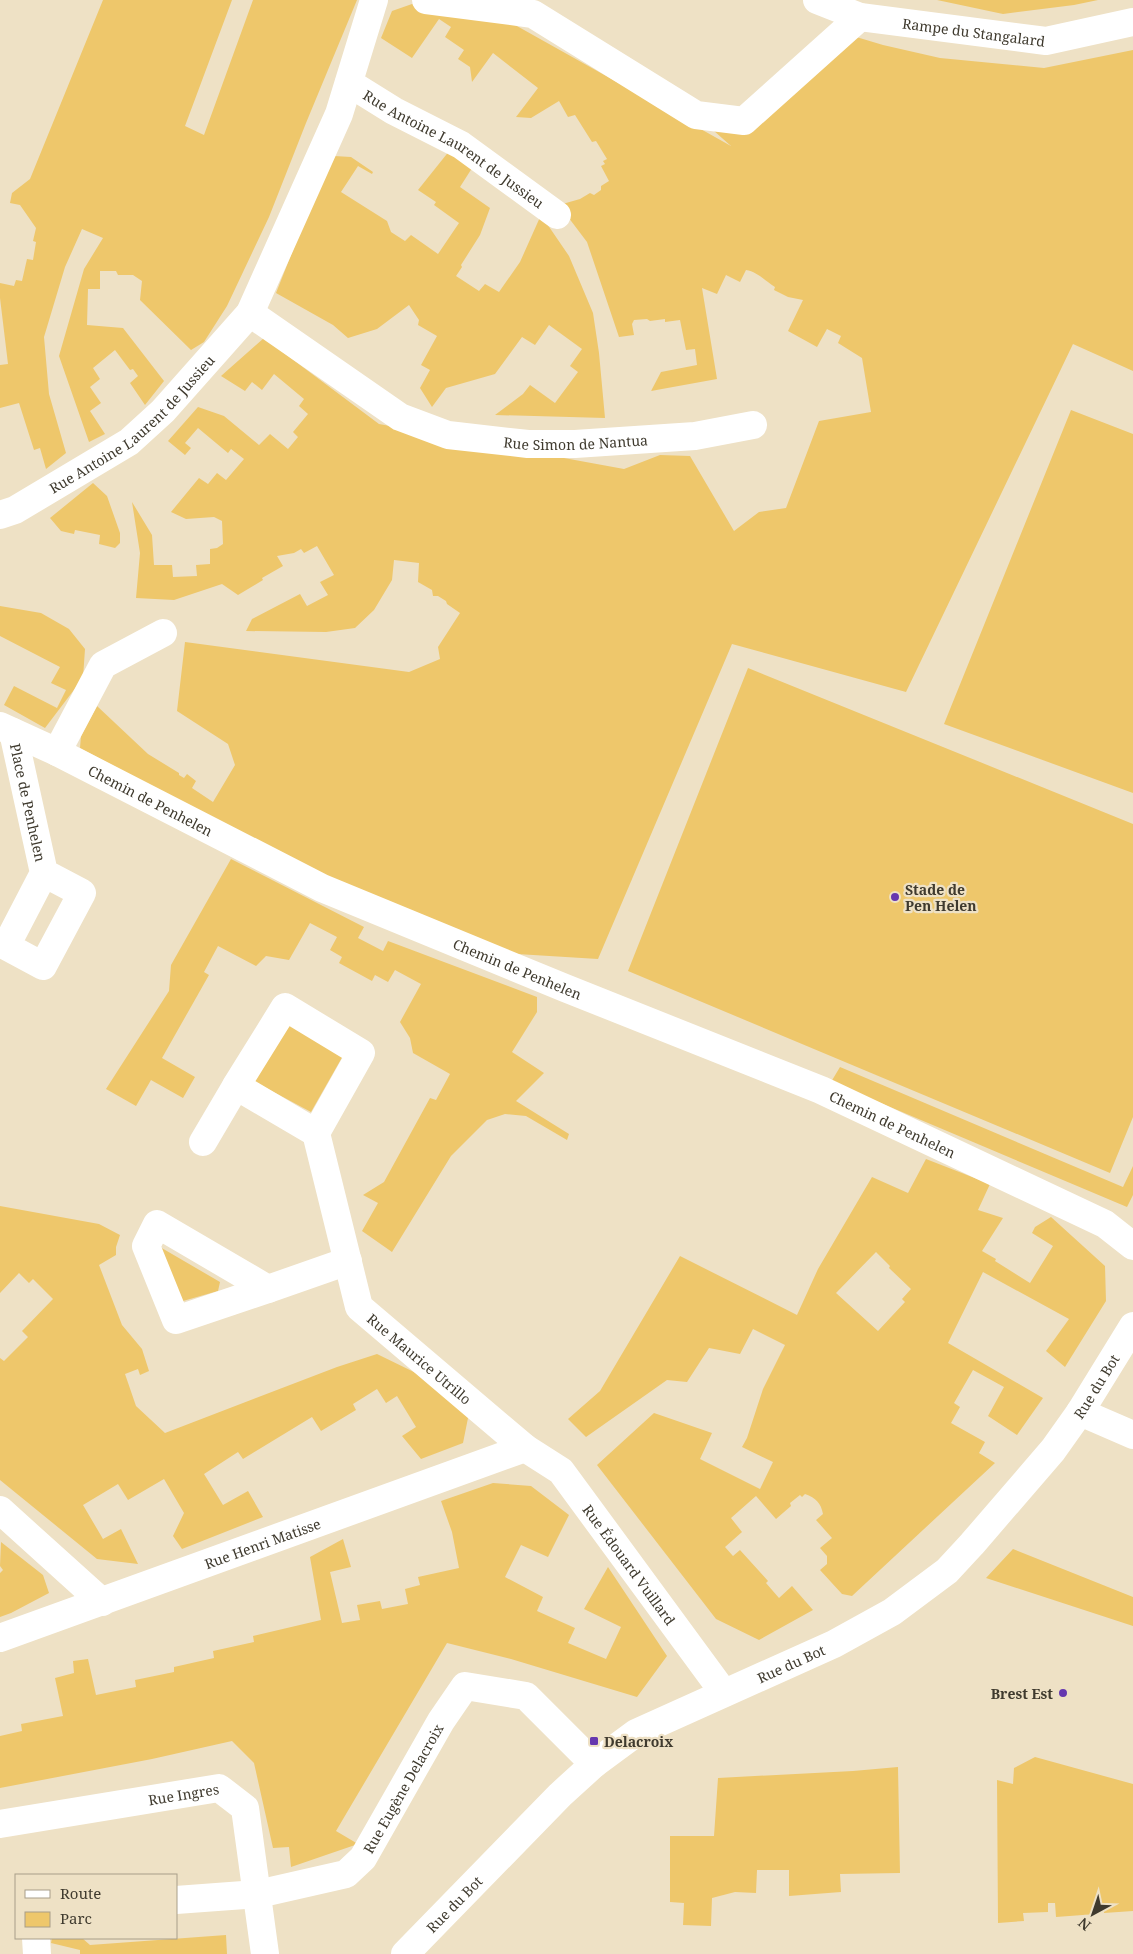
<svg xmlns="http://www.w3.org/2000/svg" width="1133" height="1954" font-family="'Noto Serif',serif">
<rect width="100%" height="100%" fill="#eee1c5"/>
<path fill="#eec76b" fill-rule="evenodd" d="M103 0H232L185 126 204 135 253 0H357L306 123 269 217 227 306 204 342 191 350 140 300 142 281 133 275H118L116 271H100V289H88L87 325 123 328 164 381 145 405 130 383 138 376 133 369 130 370 115 350 93 368 100 379 90 387 101 403 90 411 105 434 89 442 59 356 84 269 103 238 82 229 65 267 44 337 49 394 66 453 46 469 40 448 34 450 19 403 0 408V365L8 364 0 298V283L14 286 16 280 22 281 27 259 33 260 36 242 33 241 36 228 20 205 10 203 12 193 30 179Z
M937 0H1098L1074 5 1003 14Z
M412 4 501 17 731 146 696 115 744 121 843 33 883 45 940 58 1044 68 1133 50V371L1073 344 906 692 732 644 598 959 517 954 317 874 80 748 81 736 97 706 148 754 179 773V775L184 778 187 774 196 781 192 788 213 802 235 765 228 744 177 711 185 642 409 672 440 659 438 647 460 613 447 604 446 601 438 596H433L432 590 418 582 419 563 394 560 392 580 374 610 355 628 326 632 246 631 252 619 300 594 307 606 328 595 320 582 334 575 317 546 304 553 301 549 294 553 277 556 283 566 262 578 263 580 238 595 222 584 174 600 136 598 140 553 132 502 152 535 154 565H172L173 577 197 576 196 565 210 564V549L217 548 223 544 222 521 214 517 186 519 171 512 199 478 208 484 217 473 226 480 244 459 231 449 228 453 198 428 185 443 191 448 185 455 168 441 198 407 224 416 259 445 270 434 288 449 298 437 293 432 308 414 299 406 304 399 274 374 262 390 252 382 245 391 221 376 264 338 379 424 624 469 660 455 690 456 734 531 759 512 786 508 819 421 871 412 862 358 838 343 841 336 827 329 817 347 788 331 803 300 788 297 774 290 775 287C765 281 758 272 746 270L740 282 726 275 717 294 702 288 717 379 651 391 661 372 697 365 695 349 686 350 680 320 665 322V319L650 321 647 319 634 320 632 324 634 335 619 337 587 242 559 205 580 199 590 193 594 195 601 190V186L609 181 601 166 605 164 603 161 607 159 596 141 592 142 575 115 568 117 559 101 531 118 516 117 538 88 493 53 472 82 470 67 458 59 464 50 445 37 451 27 439 19 412 58 381 38 392 11Z
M450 150 474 165 460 187 490 208 480 235 461 265 462 267 456 276 479 291 485 284 499 292 520 262 541 215 569 256 593 313 599 353 605 418 495 415 523 394 530 385 555 403 578 372 570 366 582 349 549 325 535 345 522 337 495 374 446 388 432 407 420 388 430 370 421 365 437 336 418 325 419 320 409 305 377 329 348 338 333 325 276 293 308 212 334 156 351 157 373 172 372 174 358 166 341 192 387 221 391 232 405 241 411 235 438 254 459 223 434 205 436 202 418 190Z
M1071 410 1133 434V793L944 724Z
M93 483 107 496 120 533V543L115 548 99 544 100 535 75 530 74 534 61 531 50 518Z
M0 606 41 613 69 629 85 649 83 678 45 728 4 705 14 686 57 708 66 690 51 683 60 667 0 636Z
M748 668 1133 824V1117L1110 1173 628 971Z
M231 859 364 927 358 938 383 951 388 941 537 997V1012L512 1052 544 1073 516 1101 569 1134 567 1140 526 1116 505 1114 487 1120 451 1156 392 1252 362 1231 378 1203 363 1195 384 1182 430 1098 436 1100 450 1074 413 1053 410 1038 400 1022 421 984 395 970 388 982 375 975 372 981 339 963 342 957 330 950 337 937 310 923 289 960 266 956 256 966 218 946 204 972 209 975 162 1058 195 1077 183 1098 151 1080 136 1106 106 1089 169 991 171 965Z
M286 1020 344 1054 311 1112 251 1080Z
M840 1067 1123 1187 1133 1166V1195L1127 1207 831 1082Z
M926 1159 990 1184 978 1210 1003 1218 982 1251 996 1259 995 1261 1030 1283 1053 1246 1032 1233 1035 1227 1051 1217 1105 1266 1106 1301 1065 1367 1046 1351 1069 1319 983 1272 948 1343 1043 1398 1017 1435 988 1416 1004 1387 973 1370 954 1403 960 1407 951 1423 985 1442 979 1453 995 1463 852 1596 842 1594 820 1570 827 1564V1556L820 1548 832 1538 816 1520 823 1514C821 1503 816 1498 805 1494L802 1497 800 1495 790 1503 791 1506 776 1519 756 1496 731 1518 742 1532 725 1547 733 1556 740 1550 768 1581 766 1583 779 1598 792 1586 813 1610 759 1640 716 1619 597 1465 654 1413 712 1433 700 1459 760 1489 773 1462 742 1447 747 1438 763 1389 785 1345 753 1329 740 1354 709 1348 687 1382 667 1380 586 1437 568 1419 600 1391 680 1256 797 1315 818 1269 872 1177 908 1193ZM876 1252 890 1266 889 1268 911 1289 902 1299 905 1302 878 1331 836 1293Z
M0 1206 99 1224 120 1235 116 1247V1255L99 1265 122 1325 142 1349 149 1371 140 1375 138 1369 125 1374 136 1406 165 1433 337 1367 377 1354 418 1374 469 1413 463 1443 421 1459 402 1436 416 1427 397 1396 386 1403 377 1389 353 1404 356 1410 321 1431 312 1417 243 1459 238 1452 204 1474 223 1505 248 1491 263 1517 182 1549 173 1536 184 1513 164 1479 128 1500 118 1484 83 1505 103 1539 121 1529 138 1564 97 1559 0 1480V1358L4 1361 28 1337 22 1331 53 1299 33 1279 29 1283 19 1273 0 1293Z
M160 1247 220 1282 218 1291 176 1303Z
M493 1483 531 1486 569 1515 548 1557 521 1545 505 1577 543 1597 537 1611 575 1628 568 1643 606 1659 621 1627 584 1609 608 1567 667 1656 637 1697 511 1659 447 1643 336 1831 358 1844 291 1867 289 1847 273 1848 254 1763 232 1741 152 1759 0 1788V1736L22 1731 21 1724 63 1716 55 1678 74 1673 73 1661 88 1659 96 1695 136 1687 135 1680 174 1672V1667L214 1658 213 1651 254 1642 253 1636 321 1620 310 1557 343 1539 351 1567 330 1572 342 1623 360 1620 357 1605 380 1601 382 1609 408 1604 405 1589 420 1585 418 1577 459 1568 452 1532 441 1501Z
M1 1542 43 1575 49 1593 11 1613 0 1617V1573L3 1570 0 1566Z
M1013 1549 1133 1597V1626L986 1578Z
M1035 1757 1133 1784V1911L1104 1913 1103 1906 1096 1907V1914L1056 1917 1055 1903H1048V1912L1023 1913 1024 1921 998 1923 997 1780 1013 1784 1014 1768Z
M898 1767 900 1873 840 1874 841 1892 789 1896V1870H757L756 1893 735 1892 712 1898 711 1926 683 1925 684 1903 670 1902V1836H714L718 1778 853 1771Z
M226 1935 227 1954H80V1950L51 1943 52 1938H82L90 1945Z"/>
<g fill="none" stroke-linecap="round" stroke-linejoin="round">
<g stroke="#fff" stroke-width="28">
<path d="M426 0 533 14 696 115 744 121 860 17"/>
<path id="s1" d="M817 0 860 17 1046 41 1133 22"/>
<path id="s2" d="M349 83 394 111 461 145 557 215"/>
<path id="s3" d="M250 313 400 417 448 435 528 444H575L695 436 753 425"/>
<path id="s4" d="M0 515 15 510 129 442 163 411 250 313 339 114 374 0"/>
<path id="s5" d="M0 726 57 752 322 888 565 988 821 1090 1105 1224 1133 1246"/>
<path id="s6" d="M13 732 44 873 6 946 43 966 82 893 44 873"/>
<path d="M57 752 103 665 163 633"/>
<path id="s7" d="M316 1133 236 1086 285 1007 361 1053 316 1133 359 1307 525 1448 561 1471 724 1693"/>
<path d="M203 1142 236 1086"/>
<path d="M157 1224 268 1289 176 1320 146 1246Z"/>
<path d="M268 1289 348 1261"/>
<path d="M1080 1412 1133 1435"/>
<path d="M0 1510 102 1602"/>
<path id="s8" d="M0 1638 525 1448"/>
<path id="s9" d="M0 1824 219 1788 245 1808 265 1954"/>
<path id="s10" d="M176 1900 258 1894 346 1874 363 1858 441 1721 465 1686 526 1696 594 1764"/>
<path d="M36 1938 37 1954"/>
</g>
<path stroke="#fff" stroke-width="28" id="s11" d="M405 1954 560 1795 594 1764 636 1733 834 1644 892 1612 947 1571 972 1544 1053 1450 1080 1412 1133 1326"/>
</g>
<g fill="#6537af" stroke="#eee1c5" stroke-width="2">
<circle cx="895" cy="897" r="5"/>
<circle cx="1063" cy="1693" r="5"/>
<rect x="589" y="1736" width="10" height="10" rx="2.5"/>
</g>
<g text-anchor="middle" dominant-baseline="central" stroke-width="4.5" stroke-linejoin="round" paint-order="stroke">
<g font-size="14" fill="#3f3a2e" stroke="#eee1c5">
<text stroke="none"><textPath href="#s1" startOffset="161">Rampe du Stangalard</textPath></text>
<text stroke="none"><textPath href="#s2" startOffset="124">Rue Antoine Laurent de Jussieu</textPath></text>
<text stroke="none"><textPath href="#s4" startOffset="162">Rue Antoine Laurent de Jussieu</textPath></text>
<text stroke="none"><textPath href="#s3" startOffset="362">Rue Simon de Nantua</textPath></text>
<text stroke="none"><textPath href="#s5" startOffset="168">Chemin de Penhelen</textPath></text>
<text stroke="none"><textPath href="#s6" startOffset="72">Place de Penhelen</textPath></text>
<text stroke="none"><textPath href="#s5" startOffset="572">Chemin de Penhelen</textPath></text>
<text stroke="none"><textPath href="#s5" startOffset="978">Chemin de Penhelen</textPath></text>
<text stroke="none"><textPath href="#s7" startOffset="625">Rue Maurice Utrillo</textPath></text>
<text stroke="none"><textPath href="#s11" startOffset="910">Rue du Bot</textPath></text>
<text stroke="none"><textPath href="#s8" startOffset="279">Rue Henri Matisse</textPath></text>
<text stroke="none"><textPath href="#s7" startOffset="922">Rue Édouard Vuillard</textPath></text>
<text stroke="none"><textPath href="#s11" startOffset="490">Rue du Bot</textPath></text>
<text stroke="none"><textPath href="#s10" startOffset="276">Rue Eugène Delacroix</textPath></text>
<text stroke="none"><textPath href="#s9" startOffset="186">Rue Ingres</textPath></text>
<text stroke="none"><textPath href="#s11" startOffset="70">Rue du Bot</textPath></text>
</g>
<g font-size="14" font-weight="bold" fill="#3f3a2e" stroke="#eee1c5" text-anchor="start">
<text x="905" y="889">Stade de<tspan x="905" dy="16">Pen Helen</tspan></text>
<text x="1053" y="1693" text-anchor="end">Brest Est</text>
<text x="604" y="1741">Delacroix</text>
</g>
</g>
<rect x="15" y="1874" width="162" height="65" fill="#eee1c5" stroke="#a89e89"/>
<rect x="25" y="1890" width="25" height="8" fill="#ffffff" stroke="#a89e89"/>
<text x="60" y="1899" font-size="15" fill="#3f3a2e">Route</text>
<rect x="25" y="1912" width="25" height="15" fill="#eec76b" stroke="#a89e89"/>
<text x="60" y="1924" font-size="15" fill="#3f3a2e">Parc</text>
<g transform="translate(1093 1914) rotate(220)" stroke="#eee1c5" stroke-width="4" paint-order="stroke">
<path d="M0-4L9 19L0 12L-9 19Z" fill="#3f3a2e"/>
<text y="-8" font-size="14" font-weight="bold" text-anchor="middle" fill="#3f3a2e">N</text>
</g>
</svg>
